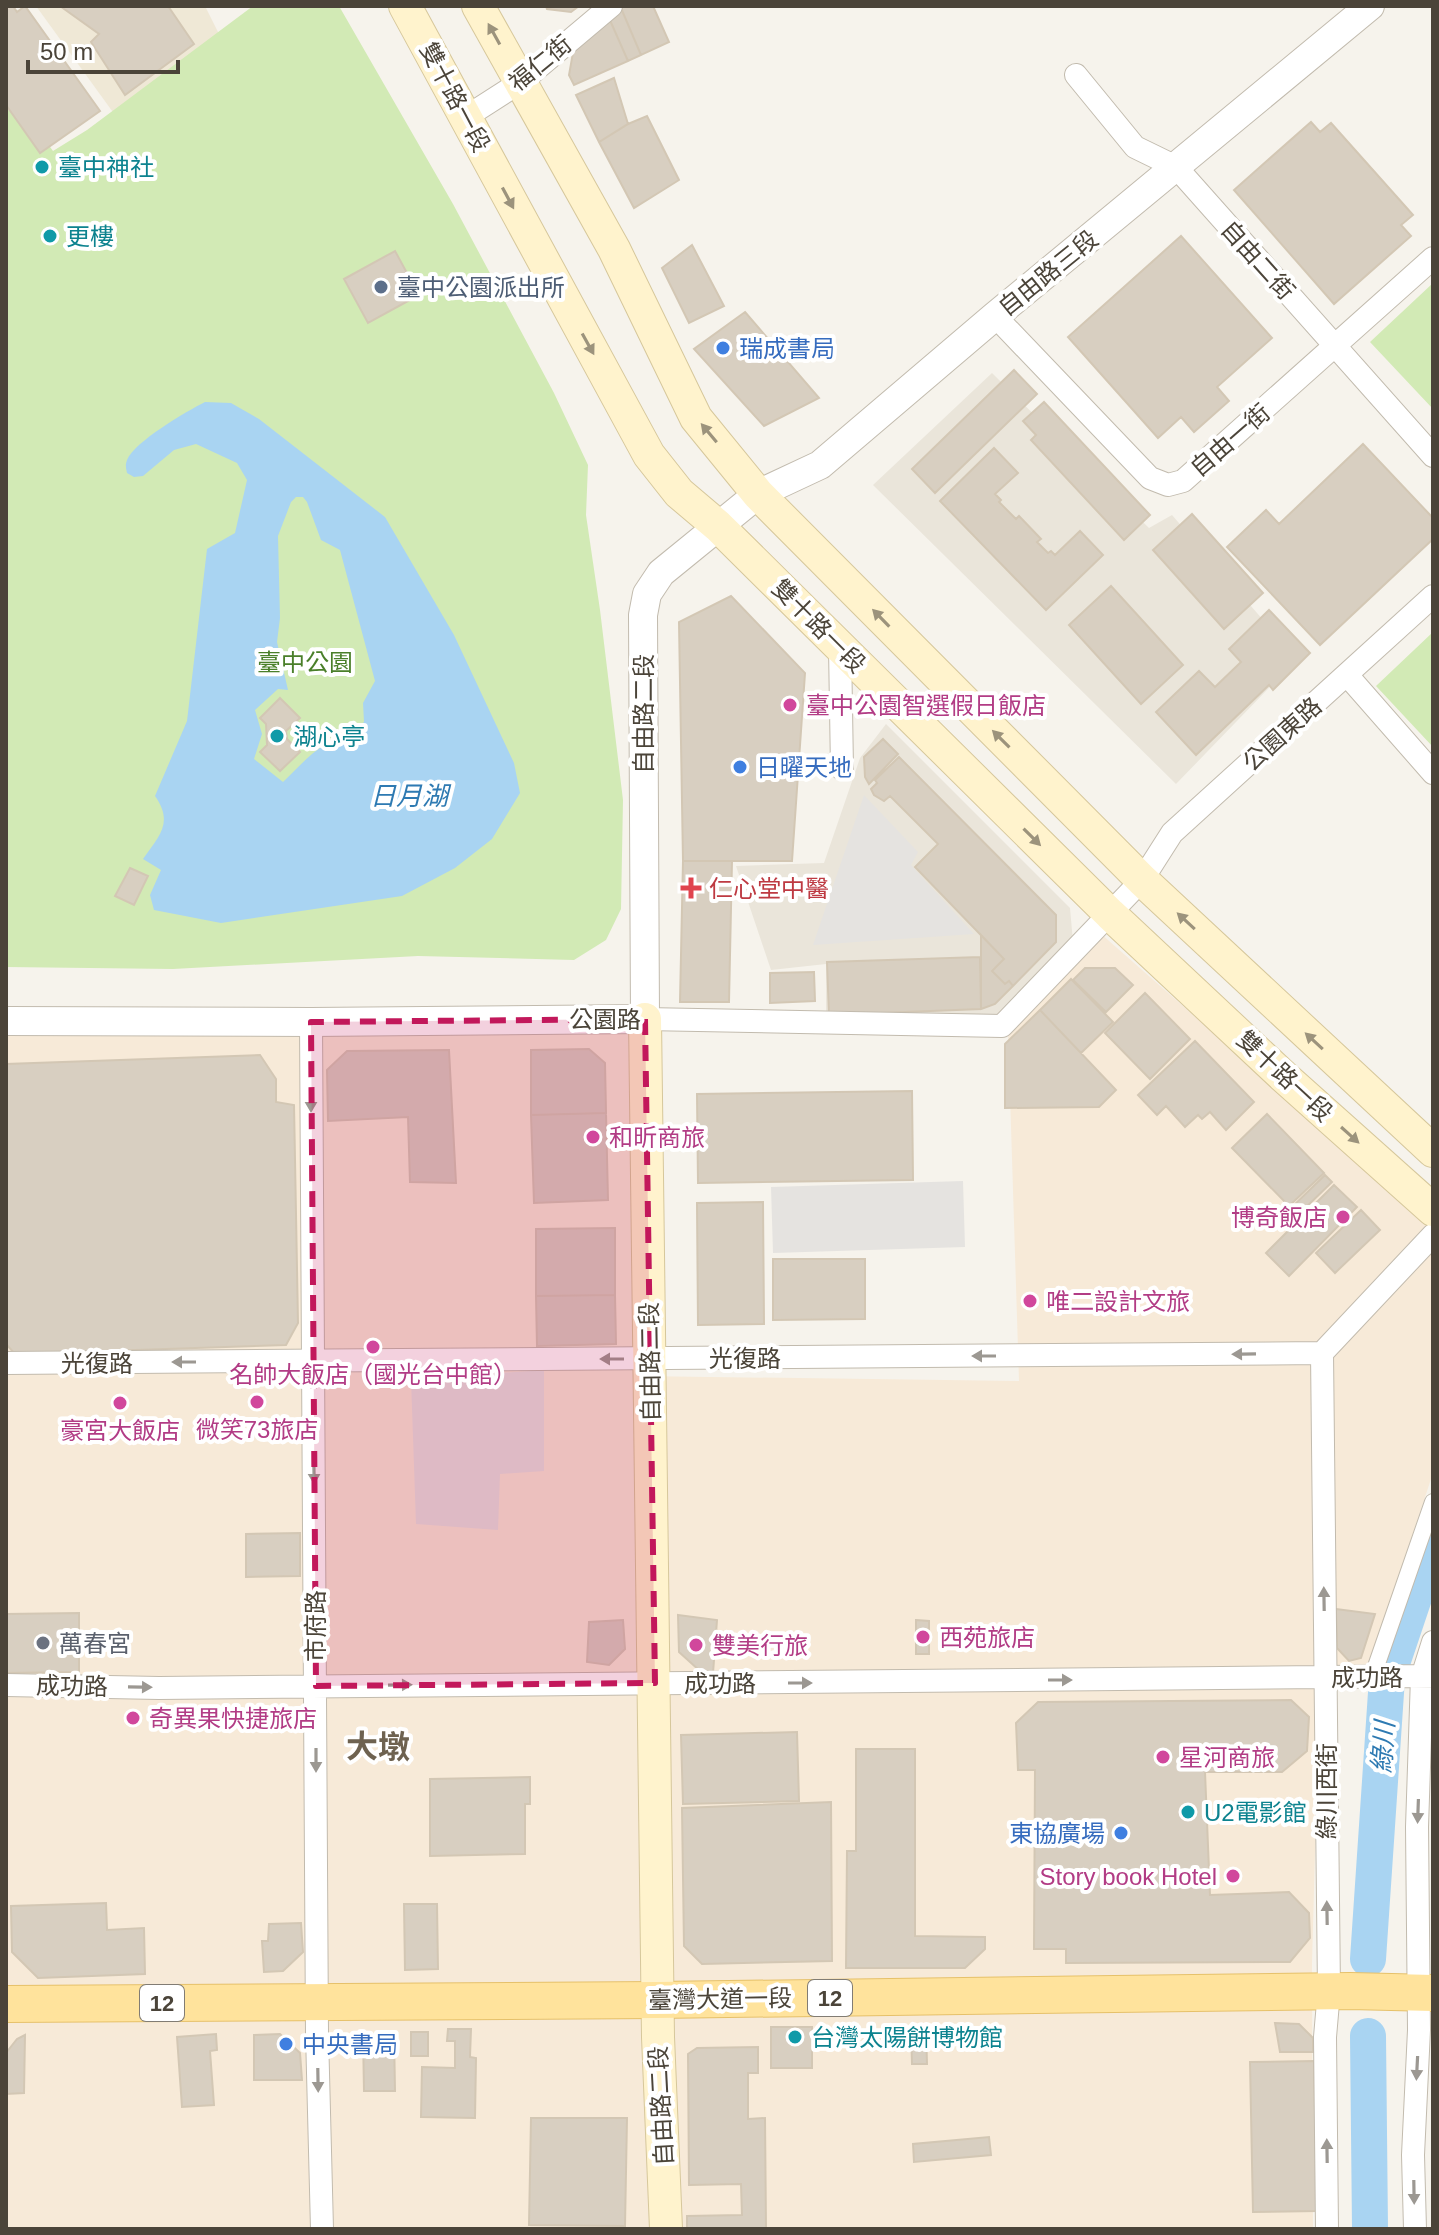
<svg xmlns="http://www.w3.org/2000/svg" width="1439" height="2235" font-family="Helvetica,'Noto Sans TC',sans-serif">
<rect width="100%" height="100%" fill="#f6f3ec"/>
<path fill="#eae5da" d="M992 373 1149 528 1172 515 1297 659 1176 784 873 485Z
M886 724 1070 908 1073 942 996 1018 826 1017V964L771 970 736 866 824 863 860 758Z"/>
<path fill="#f7ead8" d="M1100 933 1433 1226V1473L1368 1669 1320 1667 1312 1964 1313 2229H6V1035L628 1033 639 1376 1019 1381 1008 1031Z"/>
<path fill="#efe8d6" d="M36 6H205L220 36 115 115Z"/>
<path fill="#d2eab5" d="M253 6H339L453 204 554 393 588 465 586 515 600 610 623 800 621 909 606 940 574 960 418 956 173 969 6 967V112L18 103 53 151 87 130Z
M1433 283V409L1370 342Z
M1433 632V747L1376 686Z"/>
<path fill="#e5e3e0" d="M864 795 918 852 911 865 974 934 813 945Z
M963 1181 965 1247 773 1253 771 1187Z
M544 1370V1471L500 1474 498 1530 416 1524 411 1379Z"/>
<path fill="#a9d4f2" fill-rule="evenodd" d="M205 402 231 403 259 419 385 517 454 635 514 763 520 793 492 839 455 868 402 896 221 923 154 910 150 895 161 870 143 859C159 836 174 823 155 796L187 721 207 549 235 533 247 480 237 463 196 444 174 450 143 476 134 477 127 473C126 467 125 466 127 460 134 442 187 411 205 402ZM296 497H303L307 502 321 540 340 550 375 681 363 703 364 722C350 734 342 736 326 744 309 754 297 769 283 782L254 759 262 734 255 710 278 689 288 690 277 642 280 618 278 536 291 502Z"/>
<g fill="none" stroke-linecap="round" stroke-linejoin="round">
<path stroke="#a9d4f2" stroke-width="36" d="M1368 1959 1387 1678 1433 1541
M1368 2036 1370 2229"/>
</g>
<path fill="#d8cfc1" stroke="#d3c7b4" stroke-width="2" d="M13 6 17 12 25 6 100 111 40 153 6 105V7Z
M60 6H168L194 44 125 95 91 42 99 34Z
M546 6H579L571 12 547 9Z
M624 6H653L669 42 641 55 621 8Z
M621 8 641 55 628 61 609 18Z
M609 18 628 61 574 85 569 75 574 47Z
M614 78 628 124 599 142 576 95Z
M647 116 679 180 634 208 599 142 628 124Z
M1311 122 1320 132 1331 123 1413 215 1401 225 1411 236 1334 304 1234 190Z
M1181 236 1272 338 1217 387 1229 401 1194 432 1181 417 1158 438 1068 337Z
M692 245 724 306 689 323 662 268Z
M395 251 419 295 368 323 344 279Z
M745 312 819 398 764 426 694 349Z
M1014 370 1037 394 935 493 912 469Z
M1044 402 1150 515 1124 540 1031 440 1036 435 1023 421Z
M1363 444 1433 518V539L1320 645 1227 547 1266 510 1279 524Z
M994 448 1018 473 995 494 1001 500 999 502 1016 519 1019 516 1041 539 1037 542 1048 553 1051 551 1055 555 1080 531 1103 555 1046 610 940 501Z
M1192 514 1263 593 1224 629 1153 550Z
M1111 586 1183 665 1141 704 1069 625Z
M731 596 805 673 792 861H683L679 622Z
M1269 610 1310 653 1273 690 1269 685 1196 755 1156 712 1199 671 1215 687 1241 662 1229 649Z
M280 698 300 718 286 731 287 739 300 752 280 771 260 752 267 745 266 724 260 718Z
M883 739 898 754 869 784 865 777 864 757Z
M899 757 1056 915V942L1013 986 1009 981 1005 984 992 971 1004 959 915 867 938 844 890 796 884 801 874 795 871 789 877 783 875 780Z
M683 861H732L729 1002H680Z
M130 868 148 876 134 905 115 896Z
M981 935 1004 959 992 971 1005 984 1009 981 1013 986 995 1004 981 1009Z
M980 957 981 1009 829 1015 827 962Z
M1085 968H1115L1133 985 1106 1012 1073 980Z
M814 972 815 1001 770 1003V973Z
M1071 979 1113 1022 1081 1053 1040 1010Z
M1145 993 1190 1039 1150 1079 1105 1033Z
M1040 1010 1116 1090 1099 1107 1005 1108V1044Z
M1195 1041 1254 1102 1226 1130 1210 1112 1202 1119 1198 1115 1185 1127 1166 1106 1157 1115 1138 1095Z
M589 1049 605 1063 606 1113 531 1115V1050Z
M449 1050 456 1183 410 1182 408 1117 328 1121 327 1070 347 1051Z
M260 1055 276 1079V1102L294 1105 298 1323 286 1345 15 1354 6 1344V1064Z
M912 1091 913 1180 698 1183 697 1094Z
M606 1113 608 1200 534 1203 531 1115Z
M1267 1114 1324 1173 1289 1206 1232 1148Z
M1325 1175 1332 1182 1298 1215 1291 1208Z
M1334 1185 1357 1207 1289 1276 1266 1253Z
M763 1202 764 1324 698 1325 697 1203Z
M1361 1210 1380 1230 1335 1273 1316 1253Z
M615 1228V1295L536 1296V1229Z
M773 1259H865V1319L773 1320Z
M615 1295 616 1344 537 1346 536 1296Z
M300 1533V1576L246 1577V1534Z
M1336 1609 1375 1614 1361 1658 1349 1661 1337 1648Z
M79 1613V1672L6 1673V1614Z
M678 1615 717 1620 713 1673 700 1671 679 1652Z
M623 1620 625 1649 609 1665 587 1662 589 1622Z
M916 1620 929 1621V1654H916Z
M1291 1700 1309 1717 1307 1751 1282 1772H1205L1210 1895 1289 1892 1309 1913 1310 1938 1290 1962 1066 1963V1949H1034L1035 1770H1018L1016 1723 1038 1702Z
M797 1732 799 1801 683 1804 681 1735Z
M856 1749H915V1936L985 1937V1949L965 1968H846L847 1851H856Z
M530 1777V1804H525V1854L430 1856V1779Z
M831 1802 832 1961 702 1964 684 1946 682 1808Z
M106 1903 107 1930 144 1928 145 1974 38 1978 12 1952 11 1906Z
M404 1904H437L438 1969 405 1970Z
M301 1923 303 1952 283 1971 264 1972 262 1941H268L269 1924Z
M1275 2023 1299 2024 1313 2038V2052H1280Z
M771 2027H812V2068H771Z
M926 2028 927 2064H912L911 2029Z
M448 2029H471L470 2057 476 2058 475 2118 421 2117 422 2067 455 2068V2041H447Z
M411 2032H428V2056H411Z
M216 2034 217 2050 210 2051 214 2105 182 2107 177 2037Z
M280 2034 300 2053 302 2080H254V2035Z
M394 2034 395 2091H364L363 2035Z
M25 2035 24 2093 6 2094V2053L17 2039Z
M758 2047V2073H748V2119L765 2118 766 2229H687V2216L742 2215 741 2184 689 2185 688 2054 697 2048Z
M1314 2061 1317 2211 1253 2212 1250 2062Z
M531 2118H627L625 2226 529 2225Z
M989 2137 991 2155 914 2162 913 2144Z"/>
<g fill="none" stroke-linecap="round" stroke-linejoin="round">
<g stroke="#c2bbae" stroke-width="18">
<path id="pedestrian" d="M1372 1678 1433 1502"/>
</g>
<g stroke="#c2bbae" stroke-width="24">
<path id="minor" d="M1076 75 1135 147 1176 167 1433 456
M466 117 522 81 611 6
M995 316 1150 478 1168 485 1183 481 1433 258
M840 647 842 769
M1347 675 1433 773
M645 1019 1002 1026 1142 880 1172 833 1433 596
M311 1022 317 2034 322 2229
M1322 1353 1329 1991 1325 2037 1327 2229
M6 1363 1322 1353 1433 1235
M6 1685 159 1688 1433 1676
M1415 2229 1413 2155 1419 2030 1417 1827 1422 1677 1433 1642"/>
</g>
<g stroke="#c2bbae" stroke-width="30">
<path id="tertiary" d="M6 1021 311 1022 645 1019 643 615 647 594 661 573 758 494 820 465 995 316 1370 6"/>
</g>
<g stroke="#d6c79b" stroke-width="34">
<path id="secondary" d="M405 6 649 455 679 493 718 526 1110 914 1283 1076 1433 1210
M478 6 614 249 696 418 758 494 1142 880 1433 1151
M645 1019 658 2037 666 2229"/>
</g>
<g stroke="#e6c16a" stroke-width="38">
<path id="primary" d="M6 2004 657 2000 1350 1991 1433 1993"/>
</g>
<use href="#pedestrian" stroke="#fff" stroke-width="16"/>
<use href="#minor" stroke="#fff" stroke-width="22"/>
<use href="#tertiary" stroke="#fff" stroke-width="28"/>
<use href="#secondary" stroke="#fff3cd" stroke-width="32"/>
<use href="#primary" stroke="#ffe39c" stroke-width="36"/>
</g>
<defs><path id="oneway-solid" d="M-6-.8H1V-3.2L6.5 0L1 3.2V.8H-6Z" transform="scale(2)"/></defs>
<g fill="#9c937c">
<use href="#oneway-solid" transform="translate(494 34) rotate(-119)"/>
<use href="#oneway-solid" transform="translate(508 198) rotate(62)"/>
<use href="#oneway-solid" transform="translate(588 344) rotate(61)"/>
<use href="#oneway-solid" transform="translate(709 433) rotate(-130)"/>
<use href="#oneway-solid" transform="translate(881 618) rotate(-134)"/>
<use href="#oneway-solid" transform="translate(1001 739) rotate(-135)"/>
<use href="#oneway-solid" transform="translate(1032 837) rotate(45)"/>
<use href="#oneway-solid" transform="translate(1186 921) rotate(-137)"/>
<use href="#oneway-solid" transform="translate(1314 1041) rotate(-137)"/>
<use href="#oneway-solid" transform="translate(1350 1135) rotate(42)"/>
</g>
<g fill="#9c9892">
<use href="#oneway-solid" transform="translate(311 1100) rotate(90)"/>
<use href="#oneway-solid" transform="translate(1244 1354) rotate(179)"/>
<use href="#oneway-solid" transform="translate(984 1356) rotate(180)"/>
<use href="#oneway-solid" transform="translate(612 1359) rotate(180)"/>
<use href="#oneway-solid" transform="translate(184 1362) rotate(180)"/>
<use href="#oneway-solid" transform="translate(314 1472) rotate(89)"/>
<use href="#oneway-solid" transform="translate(1324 1599) rotate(-91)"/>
<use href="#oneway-solid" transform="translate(1060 1680)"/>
<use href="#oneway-solid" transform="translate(800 1683)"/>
<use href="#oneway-solid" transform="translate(400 1685) rotate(-1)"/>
<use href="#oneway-solid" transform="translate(140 1687) rotate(1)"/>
<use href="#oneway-solid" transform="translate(316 1760) rotate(90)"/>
<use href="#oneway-solid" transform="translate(1418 1811) rotate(92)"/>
<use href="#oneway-solid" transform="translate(1327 1913) rotate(-91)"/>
<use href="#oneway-solid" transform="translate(1417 2068) rotate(93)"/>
<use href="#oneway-solid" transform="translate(318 2080) rotate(89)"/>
<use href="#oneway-solid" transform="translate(1327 2151) rotate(-91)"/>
<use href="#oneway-solid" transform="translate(1414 2192) rotate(89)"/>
</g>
<path fill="#c2185b" fill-opacity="0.2" stroke="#c2185b" stroke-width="6" stroke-dasharray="16 10" stroke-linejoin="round" d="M645 1019 655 1683 316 1686 311 1022Z"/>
<g fill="#0f9aa8" stroke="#fff" stroke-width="3">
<circle cx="42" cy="167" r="8"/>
<circle cx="50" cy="236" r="8"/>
<circle cx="277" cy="736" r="8"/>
<circle cx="1188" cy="1812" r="8"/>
<circle cx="795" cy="2037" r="8"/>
</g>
<circle fill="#5c6f8a" stroke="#fff" stroke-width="3" cx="381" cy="287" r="8"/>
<g fill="#3f7fe0" stroke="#fff" stroke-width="3">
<circle cx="723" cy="348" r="8"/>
<circle cx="740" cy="767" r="8"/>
<circle cx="1121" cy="1833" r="8"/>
<circle cx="286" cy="2044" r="8"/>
</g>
<g fill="#d1479c" stroke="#fff" stroke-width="3">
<circle cx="790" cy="705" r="8"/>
<circle cx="593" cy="1137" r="8"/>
<circle cx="1343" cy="1217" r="8"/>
<circle cx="1030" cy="1301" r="8"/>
<circle cx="373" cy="1347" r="8"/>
<circle cx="257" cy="1402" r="8"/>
<circle cx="120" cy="1403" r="8"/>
<circle cx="923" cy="1637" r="8"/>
<circle cx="696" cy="1645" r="8"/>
<circle cx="133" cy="1718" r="8"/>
<circle cx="1163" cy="1757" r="8"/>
<circle cx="1233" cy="1876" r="8"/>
</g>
<path fill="#e0444e" stroke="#fff" stroke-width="3" d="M687 876h8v8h8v8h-8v8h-8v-8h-8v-8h8z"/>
<circle fill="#6b7280" stroke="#fff" stroke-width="3" cx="43" cy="1643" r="8"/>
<g text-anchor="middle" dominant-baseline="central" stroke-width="8" stroke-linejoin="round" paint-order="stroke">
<g fill="#fff" stroke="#817c74" stroke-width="2">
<rect x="808" y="1980" width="44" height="36" rx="6"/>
<rect x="140" y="1985" width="44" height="36" rx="6"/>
</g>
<g font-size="22" font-weight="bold" fill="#4b4439">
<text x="830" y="1998">12</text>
<text x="162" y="2003">12</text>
</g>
<g font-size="24" fill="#4b4439" stroke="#fff">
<text transform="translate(540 63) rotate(-39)">福仁街</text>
<text transform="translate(455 97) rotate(62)">雙十路一段</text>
<text transform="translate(1258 260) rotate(48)">自由二街</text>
<text transform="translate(1048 273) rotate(-39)">自由路三段</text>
<text transform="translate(1230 440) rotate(-41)">自由一街</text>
<text transform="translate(819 626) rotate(45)">雙十路一段</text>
<text transform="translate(643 714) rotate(-90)">自由路二段</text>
<text transform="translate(1282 734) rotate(-42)">公園東路</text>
<text x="605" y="1019">公園路</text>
<text transform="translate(1285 1076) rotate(43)">雙十路一段</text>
<text x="745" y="1358">光復路</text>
<text transform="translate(650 1362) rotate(-91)">自由路二段</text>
<text x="97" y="1363">光復路</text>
<text transform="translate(315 1626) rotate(-90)">市府路</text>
<text x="1367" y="1677">成功路</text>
<text x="720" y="1683">成功路</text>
<text transform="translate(72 1686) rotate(1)">成功路</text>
<text transform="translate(1326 1791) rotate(-90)">綠川西街</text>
<text transform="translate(720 1999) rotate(-1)">臺灣大道一段</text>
<text transform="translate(661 2106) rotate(-93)">自由路二段</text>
</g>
<g font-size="24" fill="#0d838f" stroke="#fff" text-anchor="start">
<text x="58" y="167">臺中神社</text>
<text x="66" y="236">更樓</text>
<text x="293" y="736">湖心亭</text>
<text x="1204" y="1812">U2電影館</text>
<text x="811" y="2037">台灣太陽餅博物館</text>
</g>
<g font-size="24" fill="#4e5e75" stroke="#fff" text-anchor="start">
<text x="397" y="287">臺中公園派出所</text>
</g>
<g font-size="24" fill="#366cbe" stroke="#fff" text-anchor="start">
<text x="739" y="348">瑞成書局</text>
<text x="756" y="767">日曜天地</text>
<text x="1105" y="1833" text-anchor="end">東協廣場</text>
<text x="302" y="2044">中央書局</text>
</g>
<g font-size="24" fill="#4a7f2a" stroke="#fff">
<text x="305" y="662">臺中公園</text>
</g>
<g font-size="24" fill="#b23c85" stroke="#fff" text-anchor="start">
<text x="806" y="705">臺中公園智選假日飯店</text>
<text x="609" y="1137">和昕商旅</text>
<text x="1327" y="1217" text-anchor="end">博奇飯店</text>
<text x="1046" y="1301">唯二設計文旅</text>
<text x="373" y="1374" text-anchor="middle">名帥大飯店（國光台中館）</text>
<text x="257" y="1429" text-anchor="middle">微笑73旅店</text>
<text x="120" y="1430" text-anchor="middle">豪宮大飯店</text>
<text x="939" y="1637">西苑旅店</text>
<text x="712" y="1645">雙美行旅</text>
<text x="149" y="1718">奇異果快捷旅店</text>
<text x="1179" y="1757">星河商旅</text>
<text x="1217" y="1876" text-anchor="end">Story book Hotel</text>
</g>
<g font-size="24" fill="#be3a42" stroke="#fff" text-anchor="start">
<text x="709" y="888">仁心堂中醫</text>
</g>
<g font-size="24" fill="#5b616d" stroke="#fff" text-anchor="start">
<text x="59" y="1643">萬春宮</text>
</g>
<g font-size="26" font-style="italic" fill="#2e7ab2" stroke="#fff">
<text x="409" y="796">日月湖</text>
<text transform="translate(1383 1747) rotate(-86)">綠川</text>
</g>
<g font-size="32" font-weight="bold" fill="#6e6250" stroke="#fff">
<text x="378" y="1747">大墩</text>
</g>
</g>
<rect width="1439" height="2235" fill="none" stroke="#4b4439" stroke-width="16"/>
<path d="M28 60v12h150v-12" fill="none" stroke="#4b4439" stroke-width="4"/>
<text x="40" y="60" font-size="24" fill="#4b4439" stroke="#ffffff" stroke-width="6" paint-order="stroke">50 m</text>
</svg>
